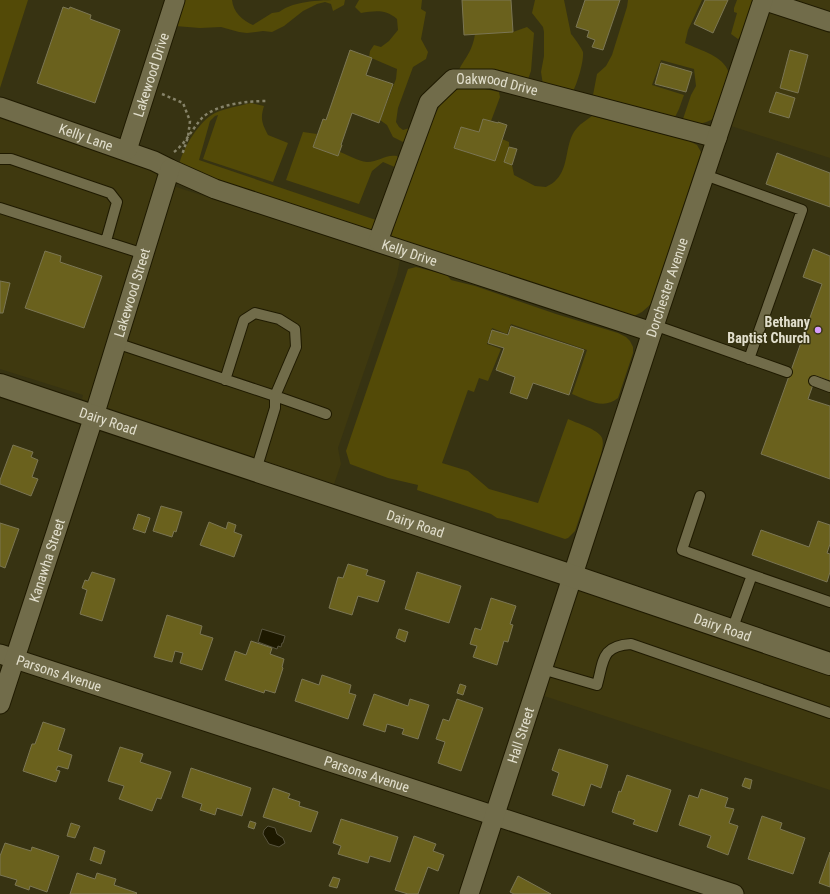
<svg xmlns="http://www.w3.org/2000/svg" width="830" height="894" font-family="'Roboto Condensed',sans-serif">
<rect width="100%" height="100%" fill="#373312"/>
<path fill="#3f390f" d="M769 0H830V158L725 124Z
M0 109 148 160 161 182 400 260 397 275 338 448 341 464 333 487 82 399 83 395 0 369Z
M572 585 830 673V790L538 694Z"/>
<path fill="#534a07" d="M0 0H28L0 88Z
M182 0H232C233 12 243 21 253 25L272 13 279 12C295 0 323 0 345 0L344 5 333 11 331 4 325 2 317 4 303 11 284 26 272 32 263 31 247 33 239 32 221 27 200 28 175 26Z
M359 0H422L421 9 426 12 421 39 428 52 426 59 413 67 398 108 396 122 399 127 403 130 410 128 406 139 403 142 393 137 387 125 380 120 396 79 397 69 369 57 370 51 374 45 381 47 389 41 398 30 397 19C385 9 375 11 361 13L355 7Z
M535 0H564L571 34C574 37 582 49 583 52 584 61 577 85 572 93L543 85 541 72 544 56V32L543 27 532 13Z
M628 0H702L688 30 685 43C701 51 723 55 729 73L713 119C701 125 695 125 683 119L691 95 696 86 694 69 661 60 652 85 684 95 679 109 675 117 593 95 597 74 606 66 612 55 627 7Z
M737 0H755L743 34 738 39 731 34 737 13 734 12V8Z
M527 27 534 33 531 71 527 82 458 72C465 57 472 53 475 34L513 32Z
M460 88 485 89 499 92 500 97 491 121 483 119 479 132 461 127 454 148 472 154 502 139 509 142V147L504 162 512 165 514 175 535 186 546 187C549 185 554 183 556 180 570 167 564 142 577 128 581 123 587 120 592 116L689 141 697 145 701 152 651 304 642 312 634 316 391 237 407 184 424 136 439 107 450 93Z
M251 103 264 106C260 119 262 123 268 135L288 143 273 182 203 159 218 115 215 116 210 121 199 160 376 220 374 227 367 232 236 188 179 165C183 148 199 121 215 113 226 108 239 106 251 103Z
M303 132 317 134 313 147 338 156 340 152C348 155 358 161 367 162 379 162 385 154 397 156L400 161 397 168 383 162 372 171 359 204 286 180Z
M416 267 447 275 451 280 475 286 556 314 618 333 626 337 630 341 633 347V353L618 398C604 410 587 400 572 394L587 350 511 324 507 334 492 328 487 344 501 349 488 381 479 378 474 392 468 390 442 463 468 471 489 489 538 503 568 419C576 423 598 429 602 438 604 443 602 449 601 454L575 531 568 538 565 539 508 520 497 518 491 514 417 490 418 485 388 478 350 464 346 451 408 269Z"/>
<path fill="#1d1900" stroke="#58543e" d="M262 629 285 636 283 643H282L281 647 278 646 277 649 258 642Z
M268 826 275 828 277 834 283 838 285 843 279 847 269 844 263 834 264 830Z"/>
<path fill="#6a611d" stroke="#7b7654" d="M462 0H511L513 32 464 35Z
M585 0H620L603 50 592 47 595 40 587 37 589 31 576 27Z
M705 0H728L713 33 694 24Z
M63 7 69 9 70 7 91 15 90 19 120 30 95 103 37 83Z
M350 50 372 58 366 75 393 84 379 123 352 113 341 145H342L338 156 313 147 323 119 326 120Z
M790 50 808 55 798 93 780 88Z
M661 63 692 72 686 92 655 84Z
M776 92 795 98 789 118 769 112Z
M483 119 498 123V122L507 125 495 161 454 148 461 127 479 132Z
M509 147 517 149 512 165 504 162Z
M777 153 830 173V207L766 184Z
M813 249 830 256V381L816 376 808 399 830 406V479L761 454 822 284 803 277Z
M45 251 61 256 60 262 102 276 84 328 25 308Z
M0 281 10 283 3 313H0Z
M511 326 584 350 569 395 533 383 527 399 510 393 515 377 496 370 504 348 488 343 492 330 508 335Z
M13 445 33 452 31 457 38 460 32 477 38 479 31 496 0 484V480Z
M161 506 182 512 176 532 174 531 172 537 153 531Z
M138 514 150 518 145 533 133 529Z
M818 521 830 525V544L827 553 830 554V572L827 582 752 555 761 530 809 547Z
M209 522 226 529 228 522 236 525 234 532 242 535 234 557 200 545Z
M0 523 19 529 5 568 0 566Z
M348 564 368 570 366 575 385 581 378 602 358 596 352 615 329 608 338 577 343 578Z
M92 572 115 579 102 621 80 614 87 590 82 588 85 580 88 581Z
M417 572 461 586 449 623 405 609Z
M491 598 516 606 510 624 513 625 508 642 504 641 497 665 473 657 477 646 470 644 475 628 481 630Z
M167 615 202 626 200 634 213 638 202 670 180 663 183 653 175 651 172 662 154 657Z
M399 629 408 632 405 642 396 638Z
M251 641 272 648 270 654 284 659 282 667 283 668 275 693 265 690 264 693 225 680 235 651 246 655Z
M322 675 351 685 349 693 356 695 348 719 295 701 302 679 319 685Z
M460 684 466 686 463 695 457 693Z
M374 694 408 706 410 699 429 705 418 739 402 734 404 729 387 724 385 732 363 725Z
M457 699 483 708 461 771 438 763 445 742 436 739 443 719 449 721Z
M43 722 65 729 58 750 72 755 68 769 58 766 56 770 60 771 56 782 23 771 32 744H35Z
M120 747 143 754 140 762 171 772 161 799 157 798 152 811 119 799 124 786 108 781Z
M559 749 608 765 601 788 591 784 584 806 552 795 559 773 552 770Z
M191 768 251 788 242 816 217 808 215 815 200 810 202 804 182 797Z
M627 775 671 790 657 832 633 824 635 820 612 812 619 791 621 792Z
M745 778 752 780 750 789 742 786Z
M273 788 290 794 288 798 300 802 299 806 318 812 311 832 263 817Z
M701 789 728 798 725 807 734 809 729 823 738 826 728 855 707 847 711 836 679 825 689 795 698 798Z
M762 816 782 823 780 829 805 838 793 874 748 859Z
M341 819 398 837 390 862 370 856 368 863 338 854 341 846 333 843Z
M250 821 256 823 254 829 248 827Z
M71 823 80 826 75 838 67 836Z
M414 836 436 844 433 851 444 855 438 871 428 867 418 894H408L395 890Z
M5 843 31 851 32 847 59 856 47 892 30 886 29 890 15 885 17 880 0 875V856Z
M94 847 105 851 101 864 90 860Z
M830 852V887L819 883Z
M77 873 95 879 97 873 116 879 114 885 137 893 136 894H70Z
M518 876 551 894H514L510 892Z
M333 877 340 879 337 888 329 886Z"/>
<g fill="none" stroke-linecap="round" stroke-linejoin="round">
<g stroke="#1f1a00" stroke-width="12">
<path id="service" d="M0 159H11L110 193 117 202 106 241
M705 175 802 210 749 359
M0 208 144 254
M654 325 787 372
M116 343 275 396V408L256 470
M225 380 244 320 255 313 279 319 295 329 296 347 275 396 326 414
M814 381 830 387
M700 496 682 550 752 575
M732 630 752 575 830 602
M542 669 597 685C604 660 601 646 631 644L830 713"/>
</g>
<g stroke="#1f1a00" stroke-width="21">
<g id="minor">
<path d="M763 0 830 22"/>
<path id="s1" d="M0 107 154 161 170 169 215 189 652 332"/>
<path id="s2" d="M127 150 175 0"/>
<path id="s3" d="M378 241 429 102 453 79H492L717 138"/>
<path id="s4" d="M0 654 734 894"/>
<path id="s5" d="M0 704 94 416 170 169"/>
<path id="s6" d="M469 894 652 332 763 0"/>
</g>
</g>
<g stroke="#1f1a00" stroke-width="24">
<g id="tertiary">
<path id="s7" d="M0 385 572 576 830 664"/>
</g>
</g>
<path stroke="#868369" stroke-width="2.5" stroke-dasharray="3 3" stroke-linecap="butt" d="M162 94 183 103 190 121 188 137 182 155
M174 152C186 143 192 129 202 118 216 104 248 101 267 101"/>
<use href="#service" stroke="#716c4a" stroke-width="10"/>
<use href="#minor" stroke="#716c4a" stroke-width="19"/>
<use href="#tertiary" stroke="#716c4a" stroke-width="22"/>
</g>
<circle fill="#d59cfb" stroke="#373312" stroke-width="1.5" cx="818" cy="330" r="4"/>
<g text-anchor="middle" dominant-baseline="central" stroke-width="3" stroke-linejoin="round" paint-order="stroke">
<g font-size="14" fill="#e2dfcd" stroke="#373312">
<text stroke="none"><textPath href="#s2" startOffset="79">Lakewood Drive</textPath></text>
<text stroke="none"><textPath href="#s3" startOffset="226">Oakwood Drive</textPath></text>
<text stroke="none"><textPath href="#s1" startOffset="91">Kelly Lane</textPath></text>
<text stroke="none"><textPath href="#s1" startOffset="435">Kelly Drive</textPath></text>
<text stroke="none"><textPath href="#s6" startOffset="638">Dorchester Avenue</textPath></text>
<text stroke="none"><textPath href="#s5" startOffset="432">Lakewood Street</textPath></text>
<text stroke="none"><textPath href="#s7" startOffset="114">Dairy Road</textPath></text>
<text stroke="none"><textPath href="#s7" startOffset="438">Dairy Road</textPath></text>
<text stroke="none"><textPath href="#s5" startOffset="151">Kanawha Street</textPath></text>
<text stroke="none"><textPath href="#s7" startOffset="762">Dairy Road</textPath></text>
<text stroke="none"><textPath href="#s4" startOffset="62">Parsons Avenue</textPath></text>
<text stroke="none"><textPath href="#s6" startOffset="167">Hall Street</textPath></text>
<text stroke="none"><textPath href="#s4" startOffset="386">Parsons Avenue</textPath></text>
</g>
<g font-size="14" font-weight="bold" fill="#e2dfcd" stroke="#373312" text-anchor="end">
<text x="810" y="322">Bethany<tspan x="810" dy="16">Baptist Church</tspan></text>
</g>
</g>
</svg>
